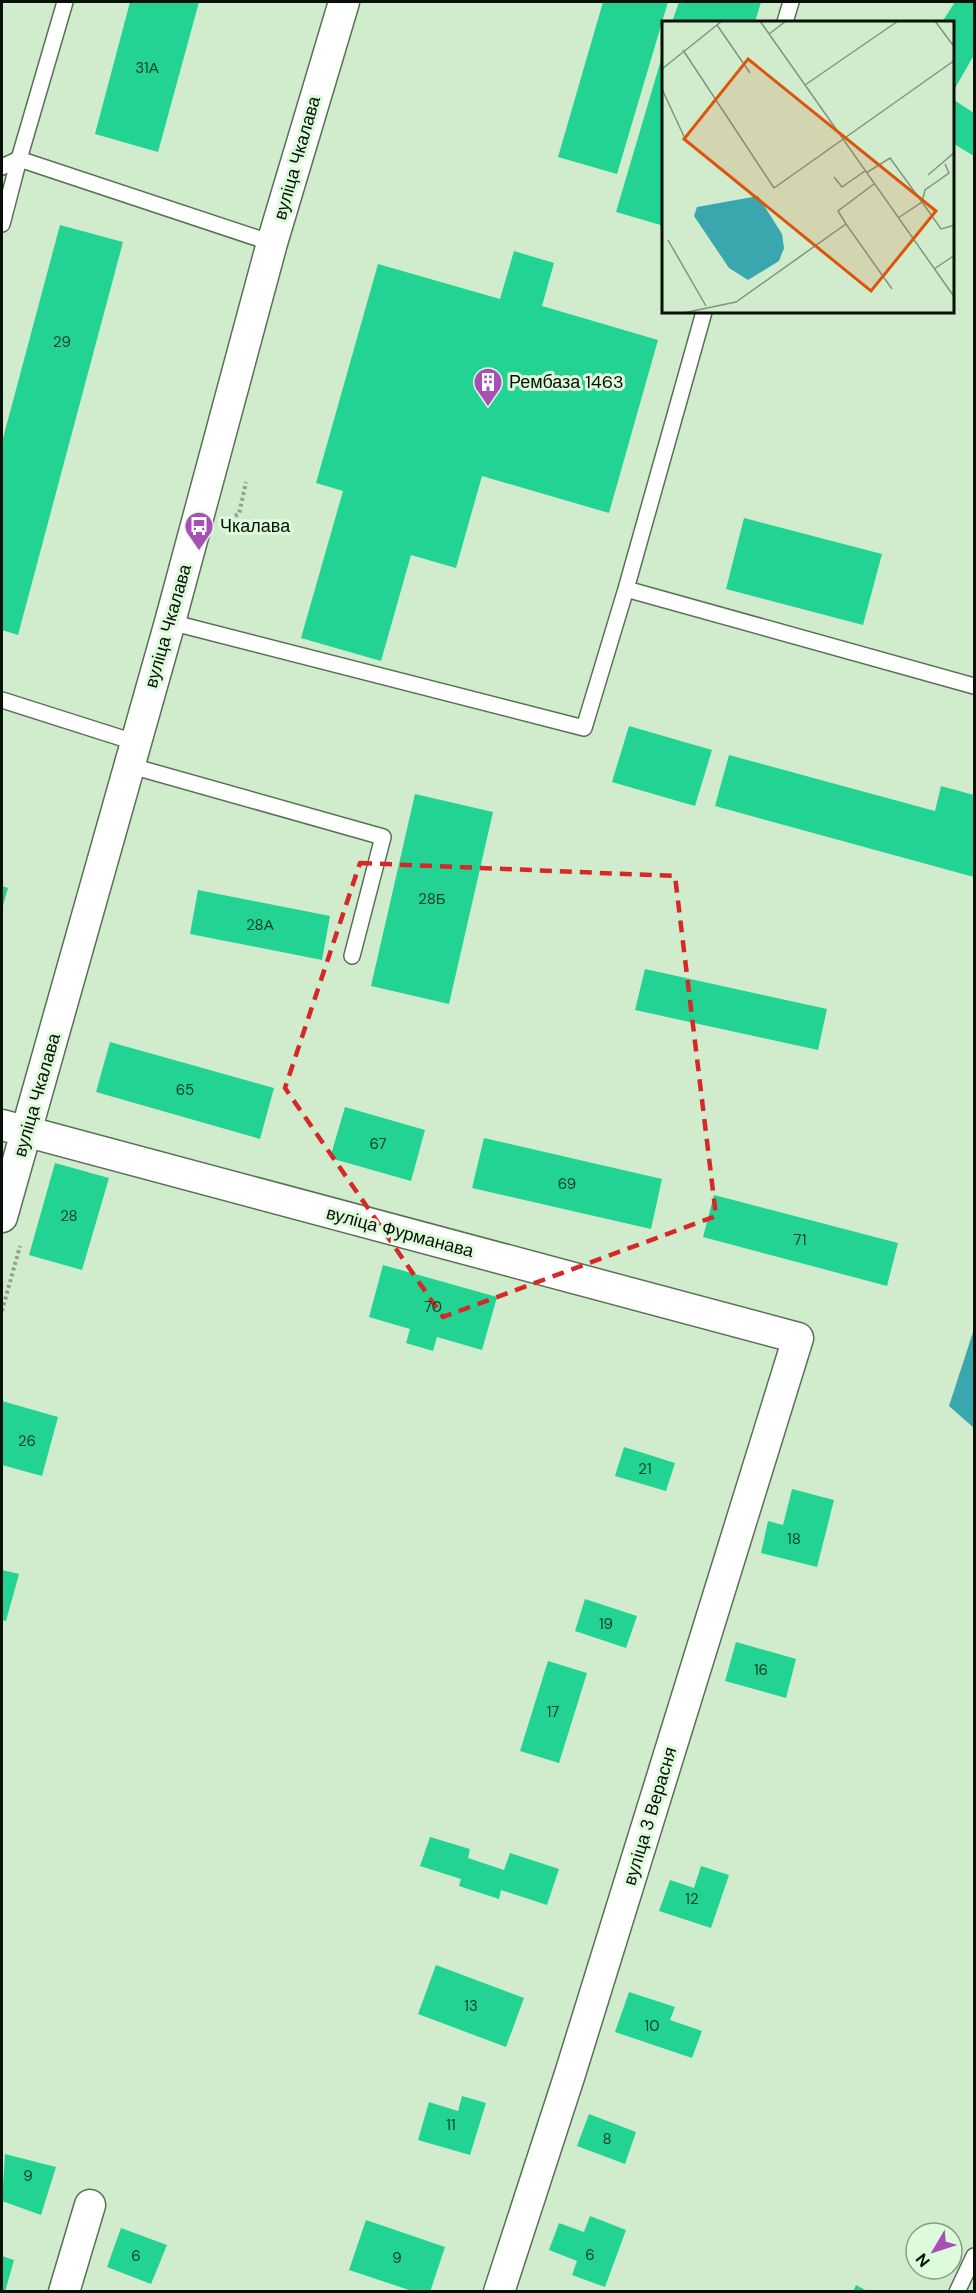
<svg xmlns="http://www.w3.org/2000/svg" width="976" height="2293" font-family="'DM Sans',sans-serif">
<rect width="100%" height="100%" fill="#d0eccd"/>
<path fill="#3aa7af" d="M974 1329V1428L949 1406Z"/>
<path fill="#23d394" d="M130 2H199L158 152 95 134Z
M603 2H668L617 174 558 157Z
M679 2H761L755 22H672Z
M955 2H974V55L954 90V22H942Z
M663 53H664V226L616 212Z
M954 100 974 113V156L954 144Z
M60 225 123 242 18 635 2 630V442Z
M514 251 554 263 542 306 658 340 609 513 482 476 456 568 411 555 381 661 301 638 343 491 316 483 378 264 500 299Z
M744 518 882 554 863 625 726 589Z
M629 726 712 750 695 806 612 782Z
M729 755 935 811 941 786 974 795V877L715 806Z
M415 794 493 812 449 1004 371 986Z
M2 886 8 888 2 909Z
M198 890 330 916 322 960 190 934Z
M645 969 827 1009 818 1050 635 1010Z
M110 1042 274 1088 260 1139 96 1092Z
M345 1107 425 1130 411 1181 330 1158Z
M484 1138 662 1179 651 1229 472 1188Z
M55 1163 109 1178 82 1270 29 1255Z
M714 1195 898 1243 887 1286 703 1237Z
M383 1265 497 1297 482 1350 437 1337 433 1351 406 1343 410 1329 369 1317Z
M2 1401 58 1417 42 1476 2 1465Z
M624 1447 675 1463 666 1491 615 1476Z
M792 1489 834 1500 817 1567 761 1553 768 1521 783 1525Z
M2 1570 19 1574 6 1621 2 1620Z
M585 1599 637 1616 626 1648 575 1631Z
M736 1642 796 1659 786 1698 725 1681Z
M548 1661 587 1673 559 1763 520 1751Z
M430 1837 470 1849 468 1858 504 1870 510 1853 559 1869 547 1905 501 1890 499 1899 459 1886 461 1879 420 1866Z
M701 1866 729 1875 711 1928 659 1911 670 1880 694 1888Z
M436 1965 524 1998 506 2047 418 2014Z
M629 1992 675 2007 670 2020 702 2031 692 2058 615 2032Z
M462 2096 486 2103 470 2155 418 2140 429 2102 458 2111Z
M589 2114 636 2132 625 2164 577 2146Z
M5 2154 56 2167 41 2215 2 2201Z
M590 2216 626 2230 605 2287 572 2275 577 2261 549 2250 559 2223 584 2232Z
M366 2220 445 2247 430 2292H415L349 2270Z
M121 2228 167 2245 151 2284 107 2267Z
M2 2256 14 2260 5 2292H2Z
M856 2285 869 2292H853Z"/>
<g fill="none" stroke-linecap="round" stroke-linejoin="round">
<g stroke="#587155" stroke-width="18">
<path id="lane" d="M785 22 791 2
M2 167 19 159 65 2
M2 224 19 159 272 243
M704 312 626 589 974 686
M170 622 584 728 626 589
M2 700 134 742
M128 765 383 837 352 956
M957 2292 974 2256"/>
</g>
<g stroke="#587155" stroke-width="33">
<path id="street" d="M2 1125 798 1338 570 2074 499 2292
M2 1217 170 622 272 243 344 2
M64 2292 90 2205"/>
</g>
<path stroke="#8da38b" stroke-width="4" stroke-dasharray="3 3" stroke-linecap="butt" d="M235 516 239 514 246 482
M2 1311 20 1246"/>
<use href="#lane" stroke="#fff" stroke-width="15"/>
<use href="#street" stroke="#fff" stroke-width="30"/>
</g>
<path fill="none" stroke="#d62828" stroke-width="4.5" stroke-dasharray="12 8" stroke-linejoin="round" d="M360 863 675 876 716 1216 443 1317 285 1088Z"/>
<defs>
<g id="building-pin" transform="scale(1.5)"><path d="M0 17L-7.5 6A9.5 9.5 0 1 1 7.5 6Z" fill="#a94db7" stroke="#ddfada"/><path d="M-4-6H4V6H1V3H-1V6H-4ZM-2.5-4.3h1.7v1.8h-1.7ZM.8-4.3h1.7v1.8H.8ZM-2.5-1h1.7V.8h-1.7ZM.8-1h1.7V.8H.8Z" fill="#fff"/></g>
<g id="bus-pin" transform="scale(1.5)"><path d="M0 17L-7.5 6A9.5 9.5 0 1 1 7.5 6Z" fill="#a94db7" stroke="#ddfada"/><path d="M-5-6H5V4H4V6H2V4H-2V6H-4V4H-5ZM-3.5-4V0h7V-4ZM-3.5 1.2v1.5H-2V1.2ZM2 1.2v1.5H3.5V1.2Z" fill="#fff"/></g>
</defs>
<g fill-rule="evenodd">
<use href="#building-pin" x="488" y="382"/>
<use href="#bus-pin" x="199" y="526"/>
</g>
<g text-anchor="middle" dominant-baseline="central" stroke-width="6" stroke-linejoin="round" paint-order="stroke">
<g font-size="15" fill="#0e422a">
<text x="147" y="68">31А</text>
<text x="62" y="342">29</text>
<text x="432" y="899">28Б</text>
<text x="260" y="925">28А</text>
<text x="185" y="1090">65</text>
<text x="378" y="1144">67</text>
<text x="567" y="1184">69</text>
<text x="69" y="1216">28</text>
<text x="800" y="1240">71</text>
<text x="433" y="1307">70</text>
<text x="27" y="1441">26</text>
<text x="645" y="1469">21</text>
<text x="794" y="1539">18</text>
<text x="606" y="1624">19</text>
<text x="761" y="1670">16</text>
<text x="553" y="1712">17</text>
<text x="692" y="1899">12</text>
<text x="471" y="2006">13</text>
<text x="652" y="2026">10</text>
<text x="451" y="2125">11</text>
<text x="607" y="2139">8</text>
<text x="28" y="2176">9</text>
<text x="590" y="2255">6</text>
<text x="136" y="2256">6</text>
<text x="397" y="2258">9</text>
</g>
<g font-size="18" fill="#071107" stroke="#ddfada">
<text transform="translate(297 158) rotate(-74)">вуліца Чкалава</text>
<text transform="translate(168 626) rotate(-74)">вуліца Чкалава</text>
<text transform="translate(37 1095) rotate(-74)">вуліца Чкалава</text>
<text transform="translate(400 1232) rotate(15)">вуліца Фурманава</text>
<text transform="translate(650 1816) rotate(-73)">вуліца 3 Верасня</text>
</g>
<g font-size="18" fill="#071107" stroke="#ddfada" text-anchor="start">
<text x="509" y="382">Рембаза 1463</text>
<text x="220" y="526">Чкалава</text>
</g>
</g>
<g transform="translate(662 21)">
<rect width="292" height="292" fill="#d0eccd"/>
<path d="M96 175 120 213 122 227 117 240 86 259 67 247 32 195 35 186Z" fill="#3aa7af"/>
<path fill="none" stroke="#80947e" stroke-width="1.5" d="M98 0 293 277M273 0 293 27M55 4 88 52M107 13 124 0M21 29 112 167 293 39M0 48 60 0M143 64 236 0M0 68 25 122M283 143 287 152 263 169 260 181 279 208 293 204M204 152 228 137 260 181 236 197M266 154 293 131M172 156 180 166 203 150M184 203 176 190 212 163M6 219 44 285M272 248 293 234M21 292 74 281 184 203 230 268"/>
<path fill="#dd550c" fill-opacity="0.15" stroke="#dd550c" stroke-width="3" d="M86 38 274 190 209 270 22 118Z"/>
<rect width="292" height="292" fill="none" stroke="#071107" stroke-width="3"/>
</g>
<rect width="976" height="2293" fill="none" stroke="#071107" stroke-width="6"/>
<g transform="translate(934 2251) rotate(231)"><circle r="28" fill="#ddfada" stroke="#879d86" stroke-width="1.5"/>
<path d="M0-4.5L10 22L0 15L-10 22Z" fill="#a94db7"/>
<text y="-9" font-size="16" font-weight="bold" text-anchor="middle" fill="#071107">N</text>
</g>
</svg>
